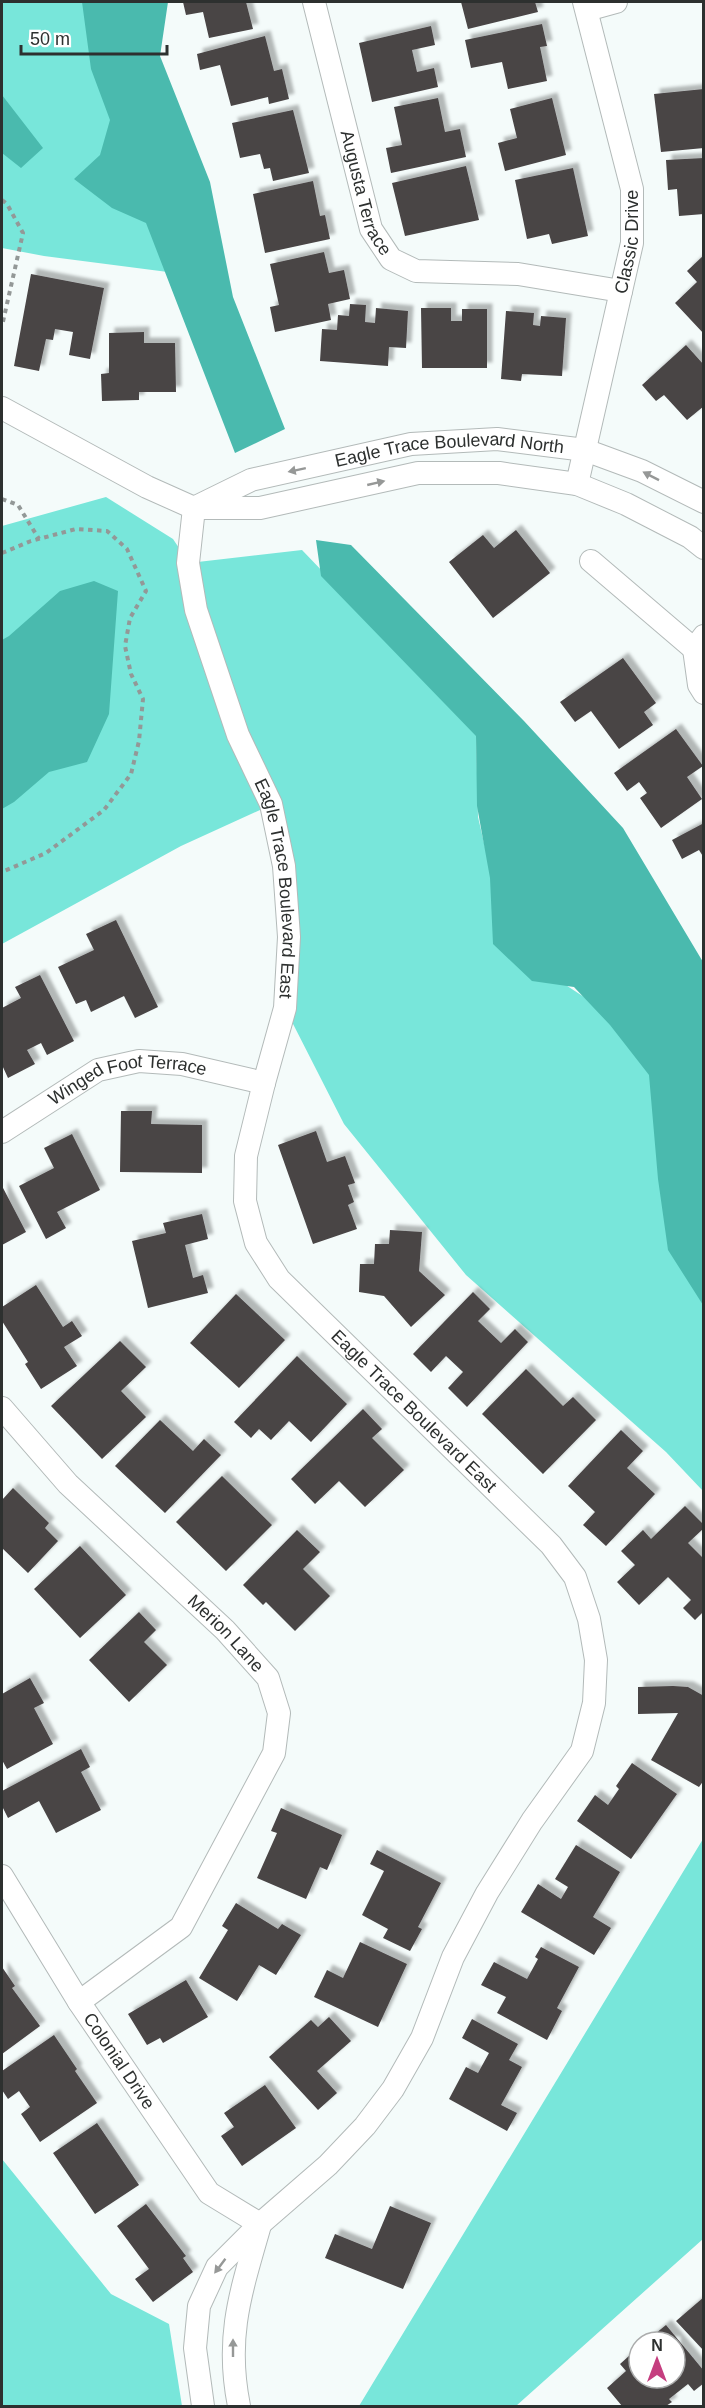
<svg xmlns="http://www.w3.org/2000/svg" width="705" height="2408" font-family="Helvetica,sans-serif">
<defs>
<filter id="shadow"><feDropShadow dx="5.5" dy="-5.5" stdDeviation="1.5" flood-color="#0004"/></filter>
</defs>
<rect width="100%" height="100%" fill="#f4fbfa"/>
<path fill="#78e6da" d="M2 2H116L191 275 44 256 2 248Z
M106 497 173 539 189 563 302 550 476 731 478 817 494 886 497 940 691 1067 703 1092V1491L666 1452 466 1275 344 1124 290 1018 271 805 181 846 2 944V526Z
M703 1839V2239L516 2406H359Z
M2 2159 111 2294 169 2324 182 2406H2Z"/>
<path fill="#4abaae" d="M82 2H168L160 56 210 182 233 297 285 429 235 453 146 223 112 208 74 179 100 155 110 120 91 69Z
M2 95 43 148 21 168 2 153Z
M316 540 351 545 524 721 623 828 703 962V1305L668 1250 658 1179 649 1075 610 1025 574 987 532 981 493 944 490 878 477 806 476 736 321 576Z
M94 581 118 591 109 714 87 762 49 772 14 802 2 809V640L9 636 60 591Z"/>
<path fill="#494445" filter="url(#shadow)" d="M183 2H246L253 29 209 38 203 12 186 15Z
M461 2H535L538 12 468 29Z
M542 24 547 46 540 47 547 81 508 89 502 62 471 68 465 40Z
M431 26 435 45 412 50 417 72 434 68 438 87 372 102 359 43Z
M265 36 274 71 282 69 289 99 269 104 268 97 231 106 220 65 200 70 197 54Z
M704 89V148L661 152 654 94Z
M438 98 445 132 460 129 466 157 391 173 386 148 402 145 394 107Z
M552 98 566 155 505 171 498 143 517 138 510 109Z
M293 110 309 173 273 181 270 168 264 169 260 154 240 158 232 123Z
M704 158V214L679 216 677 189 668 190 666 160Z
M466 166 479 220 405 236 392 183Z
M573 168 588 236 552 244 549 234 527 239 515 180Z
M313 181 320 216 325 215 330 239 265 253 253 194Z
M324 252 329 273 344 270 350 299 328 304 331 320 275 332 270 307 279 305 270 264Z
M704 255V334L675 303 697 282 687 271Z
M31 274 104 288 90 359 69 355 73 332 55 329 53 340 46 339 39 371 14 366Z
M350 304 366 305 365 322 375 323 376 308 408 311 406 348 389 347 388 366 320 361 322 329 337 330 338 315 349 316Z
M421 308H451V321H462V309H487V368H422Z
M506 311 534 313 533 325 540 326 541 316 566 318 562 376 522 374 521 381 501 379Z
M144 332V343H175L176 392H139V400L102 401 101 374 109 373V333Z
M686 345 704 365V406L687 420 664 395 656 401 642 385Z
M516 530 550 573 493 618 449 562 483 535 494 548Z
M623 658 656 703 644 712 653 725 619 749 591 711 575 722 560 702Z
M676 729 703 766 687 777 702 799 661 828 640 798 647 793 639 782 627 791 614 773Z
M704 823V858L699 850 682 859 672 840Z
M116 920 158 1007 135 1018 124 996 91 1012 86 1000 76 1004 58 967 94 950 86 934Z
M40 975 74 1041 47 1055 41 1043 27 1050 35 1064 8 1078 2 1065V1008L21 998 15 987Z
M121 1111H152L151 1124 202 1125V1173L120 1172Z
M316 1131 327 1162 345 1156 355 1183 348 1185 354 1202 348 1205 357 1229 313 1244 278 1145Z
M72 1134 100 1190 57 1212 66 1228 46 1239 19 1186 54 1168 44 1148Z
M2 1186 26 1232 2 1245Z
M202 1214 208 1239 185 1245 193 1278 203 1275 208 1293 148 1308 132 1241 166 1233 163 1223Z
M390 1230 422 1232 419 1271 445 1295 411 1327 384 1296 359 1292 360 1264H374L375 1244H389Z
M36 1285 63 1327 72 1321 82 1336 64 1347 77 1366 41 1389 25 1364 28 1362 2 1321V1307Z
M473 1292 490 1309 478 1321 501 1343 515 1329 528 1342 467 1407 448 1388 463 1372 446 1356 431 1372 413 1354Z
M236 1294 285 1340 239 1388 190 1343Z
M120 1341 146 1367 121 1391 146 1417 102 1459 51 1406Z
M297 1356 347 1404 311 1442 289 1421 271 1440 259 1429 251 1438 234 1422Z
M526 1369 563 1406 573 1397 596 1420 543 1474 482 1414Z
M363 1409 382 1429 372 1438 404 1470 365 1507 339 1481 315 1504 291 1479Z
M160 1420 193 1451 204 1439 221 1455 165 1513 115 1466Z
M621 1430 643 1451 627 1468 655 1494 606 1546 583 1525 595 1512 568 1486Z
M222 1476 272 1525 226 1571 176 1522Z
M13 1488 49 1523 45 1528 58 1541 28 1573 2 1548V1500Z
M685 1506 704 1525V1528L688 1543 704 1559V1611L695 1620 683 1608 691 1600 668 1577 639 1605 617 1582 635 1565 621 1551 643 1530 651 1539Z
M297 1530 320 1552 303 1569 330 1596 295 1631 266 1602 263 1605 243 1585Z
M80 1546 126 1595 80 1638 34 1589Z
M139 1612 156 1630 144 1642 167 1665 129 1702 89 1660Z
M30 1678 44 1703 34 1708 53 1744 7 1769 2 1760V1694Z
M673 1686 688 1687 704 1696V1780L699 1787 651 1760 678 1713 638 1714V1687Z
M81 1749 90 1767 81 1772 101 1810 56 1833 39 1801 8 1818 2 1806V1791Z
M632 1763 677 1794 631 1859 577 1821 595 1795 608 1805 619 1789 616 1786Z
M281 1808 342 1835 327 1870 320 1867 306 1899 257 1878 277 1833 271 1831Z
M576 1845 620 1872 593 1917 611 1928 594 1955 521 1912 538 1884 561 1899 568 1887 555 1879Z
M377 1850 441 1883 418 1927 422 1929 410 1951 383 1938 388 1929 362 1915 384 1871 370 1864Z
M236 1903 278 1929 282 1924 301 1935 276 1975 259 1965 237 2001 199 1978 228 1930 222 1926Z
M360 1942 407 1964 378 2027 314 1997 327 1970 343 1978Z
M541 1947 579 1967 557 2008 562 2011 547 2040 497 2013 506 1997 481 1985 494 1962 527 1979 538 1959 535 1957Z
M2 1967 15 1986 12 1988 40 2026 2 2054Z
M186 1980 208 2017 163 2043 160 2038 147 2045 128 2014Z
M329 2017 351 2041 317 2071 337 2093 318 2110 269 2057 311 2020 318 2027Z
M472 2019 518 2044 509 2060 522 2067 501 2105 517 2113 507 2131 449 2099 466 2067 478 2073 489 2053 462 2038Z
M54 2035 77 2069 75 2071 97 2103 40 2142 21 2114 30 2107 19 2091 8 2099 2 2090V2071Z
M265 2085 296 2128 242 2166 221 2136 234 2127 224 2113Z
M97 2123 139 2185 95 2214 53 2153Z
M146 2204 186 2256 183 2258 193 2272 153 2302 135 2279 149 2269 117 2226Z
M390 2206 431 2223 403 2289 325 2258 335 2234 372 2249Z
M704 2297V2351L676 2321Z
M666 2325 704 2371V2383L694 2391 688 2384 669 2399 672 2402 666 2406H622L607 2388 626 2371 620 2364 639 2347V2378H675V2342H645Z"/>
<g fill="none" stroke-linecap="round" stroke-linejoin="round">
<g stroke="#b3bab9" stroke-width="24">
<g id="street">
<path id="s1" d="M314 2 371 229 391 259 416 271 518 274 621 291"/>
<path d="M587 10 616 2"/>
<path d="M2 408 147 487 194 508H260L418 473H499L577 484 626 504 690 537 704 548"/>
<path id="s2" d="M577 484 632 243V189L584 2"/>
<path id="s3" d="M198 506 251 480 411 444 497 439 585 450 642 471 704 502"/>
<path id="s4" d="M194 508 188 563 196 610 238 735 271 804 284 866 289 937 285 1008 264 1083 246 1156 245 1201 256 1243 279 1279 551 1545 575 1577 589 1619 596 1660 594 1703 582 1751 532 1821 487 1893 453 1957 422 2038 393 2089 365 2126 328 2165 260 2224 217 2267 199 2306 195 2348 203 2406"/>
<path d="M591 561 694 649"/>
<path d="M704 636 694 649 699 685 704 693"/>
<path id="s5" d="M2 1132 98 1070 139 1061 182 1064 264 1083"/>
<path id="s6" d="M2 1408 68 1484 225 1630 268 1678 279 1713 274 1753 181 1927 79 2002"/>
<path id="s7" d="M2 1876 79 2002 209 2193 260 2224"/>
<path d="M239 2406C225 2336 241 2292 260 2225"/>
</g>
</g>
<path stroke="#939897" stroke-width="4" stroke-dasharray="4.5 4.5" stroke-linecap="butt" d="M2 200 7 204 23 233 2 326
M2 499 18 505 39 539
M2 553 31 541 76 529 107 531 127 549 146 591 130 618 125 646 131 674 143 699 139 741 131 774 104 810 46 853 2 872"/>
<use href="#street" stroke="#fff" stroke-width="22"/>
</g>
<defs><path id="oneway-solid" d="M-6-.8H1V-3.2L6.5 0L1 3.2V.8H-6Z" transform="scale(1.5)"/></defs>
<g fill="#969897">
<use href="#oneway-solid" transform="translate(297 470) rotate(168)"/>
<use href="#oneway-solid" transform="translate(651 476) rotate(-153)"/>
<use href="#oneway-solid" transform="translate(376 483) rotate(-13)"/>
<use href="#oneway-solid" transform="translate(220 2266) rotate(127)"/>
<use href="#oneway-solid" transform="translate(233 2348) rotate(-90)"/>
</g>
<g text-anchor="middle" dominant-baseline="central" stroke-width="6" stroke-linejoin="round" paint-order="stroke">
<g font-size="18" fill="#2d302f" stroke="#fff">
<text stroke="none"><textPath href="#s1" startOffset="198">Augusta Terrace</textPath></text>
<text stroke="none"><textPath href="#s2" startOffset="248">Classic Drive</textPath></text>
<text stroke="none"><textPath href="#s3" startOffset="261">Eagle Trace Boulevard North</textPath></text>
<text stroke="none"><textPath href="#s4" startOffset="396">Eagle Trace Boulevard East</textPath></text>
<text stroke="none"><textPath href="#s5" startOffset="141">Winged Foot Terrace</textPath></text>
<text stroke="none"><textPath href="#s4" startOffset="990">Eagle Trace Boulevard East</textPath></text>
<text stroke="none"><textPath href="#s6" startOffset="318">Merion Lane</textPath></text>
<text stroke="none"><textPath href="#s7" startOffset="219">Colonial Drive</textPath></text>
</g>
</g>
<rect width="705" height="2408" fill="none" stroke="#2d302f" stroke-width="6"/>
<g transform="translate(657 2360)"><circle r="28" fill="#ffffff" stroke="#abacac" stroke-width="1.5"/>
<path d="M0-4.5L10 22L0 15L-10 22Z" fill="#c53e7f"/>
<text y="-9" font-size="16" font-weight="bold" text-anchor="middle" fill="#2d302f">N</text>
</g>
<path d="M21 45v9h146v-9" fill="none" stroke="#2d302f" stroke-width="3"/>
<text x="30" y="45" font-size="18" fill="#2d302f" stroke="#ffffff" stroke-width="4.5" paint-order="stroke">50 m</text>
</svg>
